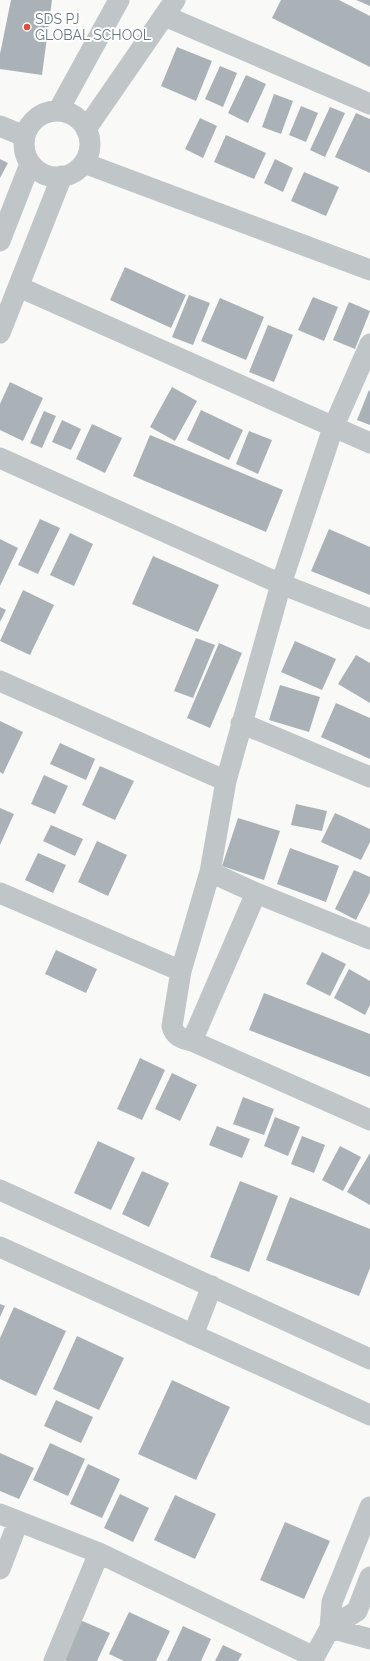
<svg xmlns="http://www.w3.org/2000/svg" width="370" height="1661" font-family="Raleway,sans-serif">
<rect width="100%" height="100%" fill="#f9f9f7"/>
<path fill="#aab2b7" d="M11 0H52L42 75 0 69V54Z
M281 0H339L370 16V67L272 18Z
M356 0H370V6L361 2Z
M177 47 212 61 196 101 161 86Z
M220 66 237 73 223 107 205 99Z
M246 75 266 84 248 123 228 113Z
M274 94 293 101 281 134 262 127Z
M301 106 318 113 306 142 289 135Z
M330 107 345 113 325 157 310 150Z
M356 113 370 119V173L335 157Z
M200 118 217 126 203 158 185 149Z
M226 135 266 153 254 179 214 162Z
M0 159 8 163 0 178Z
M275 159 293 168 283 192 264 183Z
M304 172 339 187 326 216 291 201Z
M125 267 186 295 171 328 110 300Z
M189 295 210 303 193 345 172 337Z
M313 297 338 307 324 341 298 330Z
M220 298 264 317 246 360 201 341Z
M349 302 370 311 355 349 333 340Z
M268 325 293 335 274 382 249 372Z
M10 382 43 398 23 441 0 430V404Z
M172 387 197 401 175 441 150 427Z
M369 390 370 391V425L357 420Z
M201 410 243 430 229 460 187 440Z
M44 411 56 416 42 448 30 443Z
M62 420 81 429 71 450 52 442Z
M92 424 122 438 105 473 76 459Z
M249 431 272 440 258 474 236 464Z
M150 435 283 490 266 532 133 476Z
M40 519 60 528 38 574 18 565Z
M329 529 370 547V595L311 571Z
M70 533 93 544 74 586 50 575Z
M0 539 18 548 0 586Z
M153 556 219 585 198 632 132 604Z
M23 590 54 605 30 655 0 641Z
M0 607 6 610 0 622Z
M196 638 215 645 193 698 174 691Z
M295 641 336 659 322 690 281 672Z
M219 643 242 653 210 728 187 718Z
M356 655 370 663V703L338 684Z
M280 685 320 697 309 732 269 720Z
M336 703 370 718V759L321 737Z
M0 721 23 732 3 774 0 772Z
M60 743 95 759 86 780 50 764Z
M100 766 134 781 115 820 82 805Z
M44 775 68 786 55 814 31 804Z
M296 804 327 811 322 831 291 825Z
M0 808 14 814 0 845Z
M335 813 370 829V842L361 860 321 842Z
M238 818 280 831 264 880 222 866Z
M51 825 83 839 75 856 43 841Z
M97 841 127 855 108 896 78 882Z
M290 848 339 866 326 902 277 884Z
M38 853 66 865 53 893 25 880Z
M354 870 370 877V892L356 920 335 909Z
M56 950 97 969 86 993 45 974Z
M322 952 346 964 330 996 306 984Z
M349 969 370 981V1005L365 1015 334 998Z
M264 993 370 1034V1077L249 1030Z
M140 1058 165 1070 142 1120 117 1109Z
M172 1073 197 1085 180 1121 155 1109Z
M243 1097 274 1109 264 1135 233 1124Z
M275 1117 300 1127 288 1156 264 1146Z
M217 1126 250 1139 242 1158 209 1145Z
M302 1136 325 1145 314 1173 291 1164Z
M98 1141 135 1158 111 1210 74 1193Z
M340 1146 361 1157 343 1191 322 1180Z
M370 1153V1205L347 1192Z
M142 1171 169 1183 149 1227 122 1214Z
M240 1181 278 1196 249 1272 210 1257Z
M290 1197 370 1229V1268L359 1296 266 1260Z
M0 1304 5 1306 0 1317Z
M14 1307 66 1331 36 1396 0 1379V1338Z
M77 1336 124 1358 99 1410 53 1389Z
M172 1380 230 1407 196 1480 138 1454Z
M56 1400 93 1417 81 1443 44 1426Z
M50 1443 85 1459 68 1496 33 1480Z
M0 1453 34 1468 19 1499 0 1491Z
M88 1464 120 1479 102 1518 70 1504Z
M120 1494 149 1508 133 1542 104 1528Z
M175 1495 216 1514 195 1559 154 1540Z
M285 1522 330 1541 304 1599 260 1580Z
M129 1612 170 1631 156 1661H124L109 1654Z
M80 1620 110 1633 97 1661H67L61 1658Z
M183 1626 211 1639 201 1661H167Z
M223 1645 242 1654 238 1661H215Z"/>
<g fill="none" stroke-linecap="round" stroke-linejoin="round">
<path stroke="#c0c5c8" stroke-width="21" d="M165 16 370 104
M24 144a33 33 0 1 1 66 0a33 33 0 1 1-66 0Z
M58 111 119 0
M0 126 24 136
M86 129 175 0
M84 163 370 270
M0 241 30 164
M19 287 370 443
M0 333 62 176
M370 344 333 428 281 584 226 781 210 872 181 971 172 1026C174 1036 182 1039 192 1041L370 1120
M0 458 281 584 370 619
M0 681 226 781
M241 723 370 777
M210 872 256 893 370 939
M0 893 181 971
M192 1041 256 893
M0 1190 370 1359
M0 1247 370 1415
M193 1335 212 1286
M0 1514 99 1553 314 1657
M0 1569 18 1522
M330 1628 357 1611 370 1577
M330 1628 370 1639
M54 1661 99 1553
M312 1661 330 1628 332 1602 370 1507"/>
</g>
<circle fill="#d95237" stroke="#fff" stroke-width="1.5" cx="27" cy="27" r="4"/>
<g text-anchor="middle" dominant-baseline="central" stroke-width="4" stroke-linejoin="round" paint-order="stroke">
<g font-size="14" fill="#667680" stroke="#fff" text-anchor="start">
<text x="35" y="19">SDS PJ<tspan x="35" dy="16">GLOBAL SCHOOL</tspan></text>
</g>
</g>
</svg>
